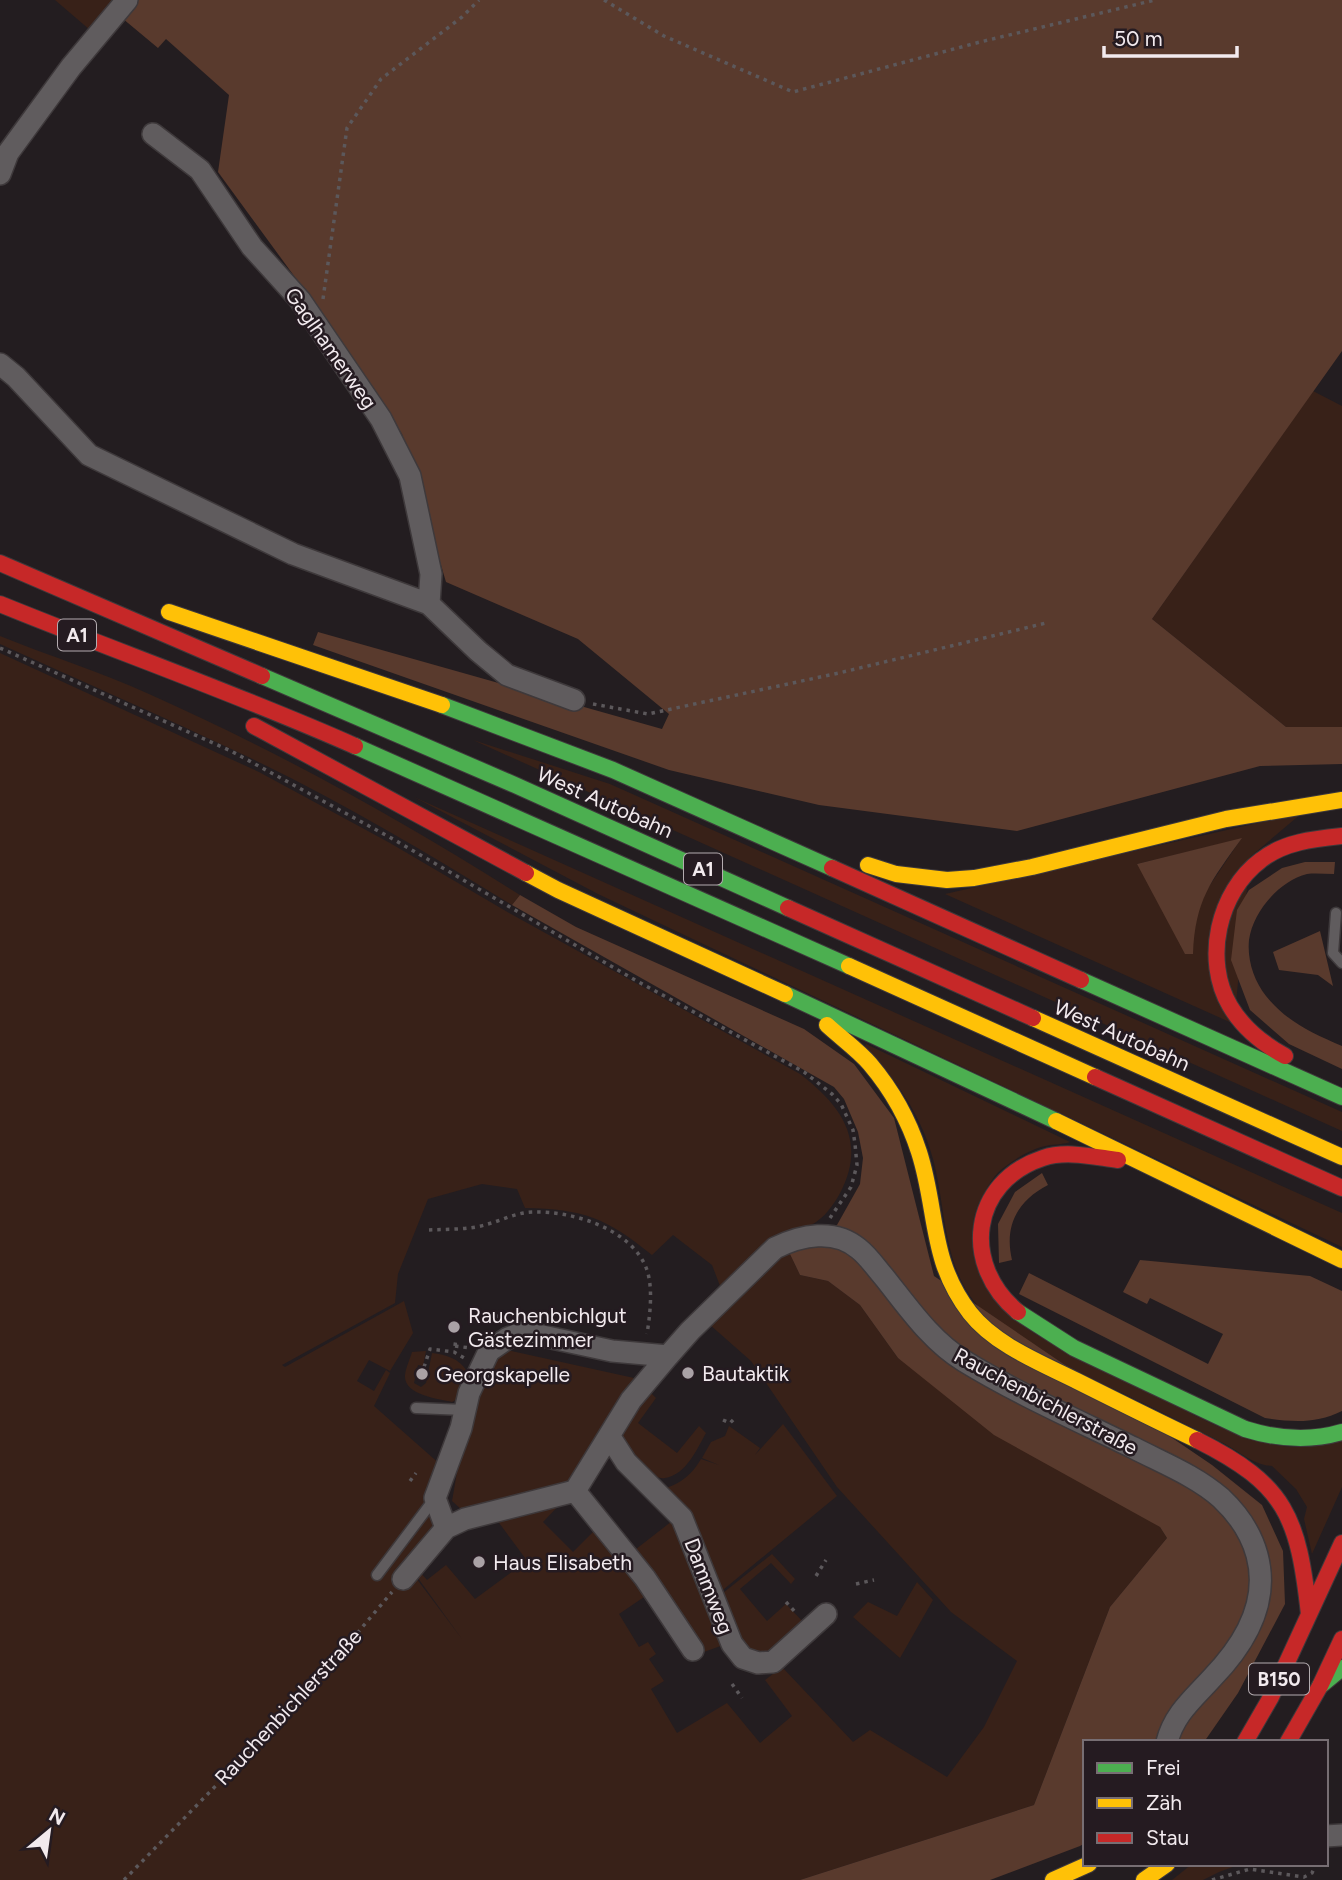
<svg xmlns="http://www.w3.org/2000/svg" width="1342" height="1880" font-family="Figtree,sans-serif">
<rect width="100%" height="100%" fill="#231d20"/>
<path fill="#382118" fill-rule="evenodd" d="M55 0H127L97 36Z
M1313 391 1342 406V727H1286L1152 619Z
M0 636C49 656 101 672 149 694 277 751 402 820 520 895L512 905C424 851 335 798 242 754 162 716 81 681 0 644Z
M0 653 259 772 390 843 511 914 800 1074C842 1106 868 1142 839 1195 831 1209 820 1223 804 1228L722 1291 712 1265 673 1235 652 1255C607 1218 583 1209 525 1208L517 1189 482 1184 428 1199 398 1274 395 1303 282 1365 285 1367 404 1301 413 1333 390 1371 369 1360 357 1381 374 1391 386 1370 390 1373 374 1406 442 1466 439 1519 407 1566 462 1639 415 1574 419 1571 427 1580 446 1565 475 1599 513 1571 511 1567 525 1558 494 1516 566 1498 543 1522 573 1552 599 1526 647 1595 619 1614 639 1647 648 1642 656 1654 649 1659 664 1681 651 1689 677 1733 727 1703 760 1743 792 1716 765 1680 782 1667 853 1742 870 1730 947 1777 984 1727 1017 1661 951 1612 837 1487 751 1361 709 1324 770 1262 789 1252 800 1275 828 1281 860 1305 898 1358 1160 1527 1167 1538 1110 1607 1034 1805 800 1880H0Z
M473 740 610 784 1342 1112V1131Z
M414 797 1342 1213V1247L598 894Z
M1302 813 1250 857 1234 1024 945 894ZM1241 839 1204 894 1194 924 1137 864Z
M866 1044 1070 1142C1065 1144 1057 1144 1050 1145 1032 1148 1016 1158 1002 1169 992 1177 984 1193 978 1205 972 1220 971 1236 973 1252 982 1303 1018 1325 1060 1348 1094 1365 1127 1382 1161 1398 1218 1427 1276 1462 1342 1440V1487L1312 1554 1304 1519 1307 1507 1296 1489 1272 1466C1254 1465 1241 1453 1225 1444 1200 1431 1174 1419 1149 1406 1099 1381 1001 1342 970 1296 943 1256 945 1203 933 1159 921 1114 896 1080 865 1046Z
M507 1350 634 1378 572 1482 462 1510 452 1501C462 1451 465 1384 507 1350Z
M426 1351 423 1366 418 1365 414 1383 421 1387 426 1383 432 1353C447 1355 458 1358 467 1371L459 1398 452 1402C438 1399 403 1395 405 1375 406 1367 410 1359 412 1352Z
M647 1389 656 1398 638 1423 677 1453 699 1426 706 1433C697 1449 686 1475 665 1478 660 1479 654 1476 649 1475L620 1438Z
M783 1424 837 1496 718 1594 665 1488C681 1484 693 1473 701 1459L719 1465 702 1458 711 1442 725 1436 729 1426 760 1448 755 1455Z
M676 1518 726 1644 704 1652 631 1553Z
M772 1554 795 1579 791 1584 771 1563 740 1589 767 1621 786 1604 805 1624 769 1657 744 1652 718 1597Z
M917 1582 933 1600 900 1658 853 1617 868 1602 897 1616Z
M1192 1864H1241L1219 1872 1203 1880H1172Z"/>
<path fill="#593a2d" d="M127 0H1342V351L1152 619 1286 727H1342V764L1260 766 1017 831 819 805 669 770 313 645 318 632 662 729 669 714 578 639 446 582 402 434 308 295 218 172 229 95 166 39 158 48 116 13Z
M1242 838C1211 881 1195 900 1193 954H1185L1137 864Z
M1305 862H1335L1334 874C1325 874 1315 873 1307 874 1279 881 1253 912 1249 940 1247 960 1254 981 1266 996 1287 1022 1312 1033 1342 1046V1069L1289 1044 1250 1010 1231 960 1237 910 1249 890 1282 868Z
M520 895 576 927 804 1029 854 1064 894 1118 934 1276 1212 1465 1262 1505 1283 1551 1285 1604 1238 1693 1204 1742H1085V1843L1080 1846 990 1880H800L1034 1805 1110 1607 1167 1538 1160 1527 994 1435 898 1358 860 1305 828 1281 800 1275 789 1252 837 1225 860 1184 863 1158 858 1132 844 1099 834 1087 512 905Z
M1320 931 1333 986 1318 975 1279 970 1273 952Z
M1042 1173 1048 1185C1017 1201 1004 1226 1012 1260L999 1263 998 1224 1015 1192Z
M1140 1260 1310 1276 1342 1291V1411C1316 1424 1292 1422 1265 1418L1019 1294 1029 1273 1208 1364 1223 1334 1150 1298 1147 1304 1123 1292Z"/>
<g fill="none" stroke-linecap="round" stroke-linejoin="round">
<g stroke="#3e393b" stroke-width="13">
<path id="lane" d="M1336 913 1333 953 1342 963
M416 1408 465 1410
M377 1575 435 1498"/>
</g>
<g stroke="#3e393b" stroke-width="24">
<path id="street" d="M153 134 200 170 252 247 300 300 381 419 410 476 431 574 429 604
M0 174 8 153 71 67 127 0
M0 364 16 377 89 455 293 554 429 604 478 651 507 675 574 700
M610 1437 626 1462 682 1518 732 1644 743 1658 758 1663 773 1662 826 1614
M575 1491 645 1578 693 1650
M446 1528 465 1519 575 1491 631 1400 668 1356
M403 1579 446 1528 435 1498 461 1428 469 1393 489 1351 508 1338 524 1332 612 1351 668 1356 690 1331 775 1248C801 1235 835 1228 859 1249 869 1257 876 1268 884 1277 908 1307 931 1341 964 1361 1018 1394 1077 1420 1134 1448 1163 1463 1196 1476 1221 1498 1238 1514 1251 1533 1257 1555 1270 1603 1244 1645 1212 1678 1193 1699 1174 1714 1167 1742
M1326 1836 1342 1835"/>
</g>
<g stroke="#3e393b" stroke-width="18">
<path id="fast" d="M262 676 515 785 788 908
M442 705 613 770 832 868
M355 746 849 966
M1081 980 1342 1097
M785 994 1056 1121
M1018 1312 1074 1348 1245 1429C1277 1439 1309 1442 1342 1432
M1320 1686 1342 1668"/>
</g>
<g stroke="#3e393b" stroke-width="18">
<path id="slow" d="M169 612 442 705
M868 865 896 874 947 880 974 878 1032 867 1226 819 1342 800
M526 873 558 890 785 994
M849 966 1095 1077
M1033 1018 1342 1157
M827 1025C841 1038 858 1050 870 1064 892 1090 909 1121 919 1152 938 1211 929 1260 970 1313 995 1345 1041 1363 1077 1381 1117 1401 1157 1421 1197 1440
M1056 1121 1342 1260
M1053 1880 1089 1864
M1144 1880 1167 1864"/>
</g>
<g stroke="#3e393b" stroke-width="18">
<path id="jam" d="M0 563 262 676
M0 604C118 652 238 694 355 746
M254 726 526 873
M832 868 1081 980
M788 908 1033 1018
M1285 1056C1263 1044 1243 1028 1230 1006 1203 960 1218 892 1261 860 1284 842 1313 839 1342 836
M1095 1077 1342 1188
M1018 1312C961 1265 970 1182 1043 1158 1066 1150 1094 1157 1118 1160
M1197 1440C1287 1485 1298 1517 1309 1614
M1245 1742 1271 1697 1342 1543
M1288 1742 1320 1686 1342 1639"/>
</g>
<path stroke="#5c585b" stroke-width="3.5" stroke-dasharray="3.5 5" stroke-linecap="butt" d="M604 0 664 36 793 92 980 42 1155 0
M323 299 347 128 381 79 462 17 479 0
M0 648 231 751 393 839 635 980 804 1072 832 1094 841 1104 853 1130 855 1144 857 1165 851 1187 830 1218
M593 704 648 714 839 673 1046 623
M429 1230C448 1229 470 1230 488 1224 503 1220 517 1212 534 1212 572 1211 628 1228 645 1265 654 1284 650 1315 647 1334
M480 1313 496 1315 502 1319
M455 1346 470 1348
M455 1346 456 1338
M424 1367 430 1349 454 1352 466 1359
M723 1420 730 1423 736 1417
M410 1481 416 1473
M816 1576 826 1560
M856 1584 874 1580
M786 1602 797 1614
M732 1684 742 1698
M124 1880 310 1689 392 1592
M1212 1880 1250 1869 1304 1877 1312 1873 1316 1864"/>
<use href="#lane" stroke="#605c5e" stroke-width="10"/>
<use href="#street" stroke="#605c5e" stroke-width="21"/>
<use href="#fast" stroke="#4caf50" stroke-width="16"/>
<use href="#slow" stroke="#ffc107" stroke-width="16"/>
<use href="#jam" stroke="#c62828" stroke-width="16"/>
</g>
<g fill="#aaa2a6" stroke="#251b21" stroke-width="2.5">
<circle cx="454" cy="1327" r="7"/>
<circle cx="688" cy="1373" r="7"/>
<circle cx="422" cy="1374" r="7"/>
<circle cx="479" cy="1562" r="7"/>
</g>
<g text-anchor="middle" dominant-baseline="central" stroke-width="5" stroke-linejoin="round" paint-order="stroke">
<g fill="#251b21" stroke="#b4acb0" stroke-width="2">
<rect x="58" y="619.5" width="38" height="31" rx="5"/>
<rect x="684" y="853.5" width="38" height="31" rx="5"/>
<rect x="1249" y="1663.5" width="60" height="31" rx="5"/>
</g>
<g font-size="19" font-weight="bold" fill="#f2eaee">
<text x="77" y="635">A1</text>
<text x="703" y="869">A1</text>
<text x="1279" y="1679">B150</text>
</g>
<g font-size="21" fill="#f2eaee" stroke="#251b21">
<text transform="translate(331 348) rotate(55)">Gaglhamerweg</text>
<text transform="translate(605 802) rotate(24)">West Autobahn</text>
<text transform="translate(1122 1035) rotate(24)">West Autobahn</text>
<text transform="translate(1046 1401) rotate(28)">Rauchenbichlerstraße</text>
<text transform="translate(709 1586) rotate(69)">Dammweg</text>
<text transform="translate(288 1707) rotate(-47)">Rauchenbichlerstraße</text>
</g>
<g font-size="21" fill="#f2eaee" stroke="#251b21" text-anchor="start">
<text x="468" y="1315">Rauchenbichlgut<tspan x="468" dy="24">Gästezimmer</tspan></text>
<text x="702" y="1373">Bautaktik</text>
<text x="436" y="1374">Georgskapelle</text>
<text x="493" y="1562">Haus Elisabeth</text>
</g>
</g>
<rect x="1083" y="1740" width="245" height="126" fill="#251b21" stroke="#776e73" stroke-width="2"/>
<rect x="1097" y="1763" width="35" height="10" fill="#4caf50" stroke="#776e73" stroke-width="2"/>
<text x="1146" y="1775" font-size="21" fill="#f2eaee">Frei</text>
<rect x="1097" y="1798" width="35" height="10" fill="#ffc107" stroke="#776e73" stroke-width="2"/>
<text x="1146" y="1810" font-size="21" fill="#f2eaee">Zäh</text>
<rect x="1097" y="1833" width="35" height="10" fill="#c62828" stroke="#776e73" stroke-width="2"/>
<text x="1146" y="1845" font-size="21" fill="#f2eaee">Stau</text>
<g transform="translate(49 1831) rotate(29)" stroke="#251b21" stroke-width="5" paint-order="stroke">
<path d="M0-5L12 26L0 18L-12 26Z" fill="#f2eaee"/>
<text y="-10" font-size="19" font-weight="bold" text-anchor="middle" fill="#f2eaee">N</text>
</g>
<path d="M1104 46v10h133v-10" fill="none" stroke="#f2eaee" stroke-width="3.5"/>
<text x="1114" y="46" font-size="21" fill="#f2eaee" stroke="#251b21" stroke-width="5" paint-order="stroke">50 m</text>
</svg>
